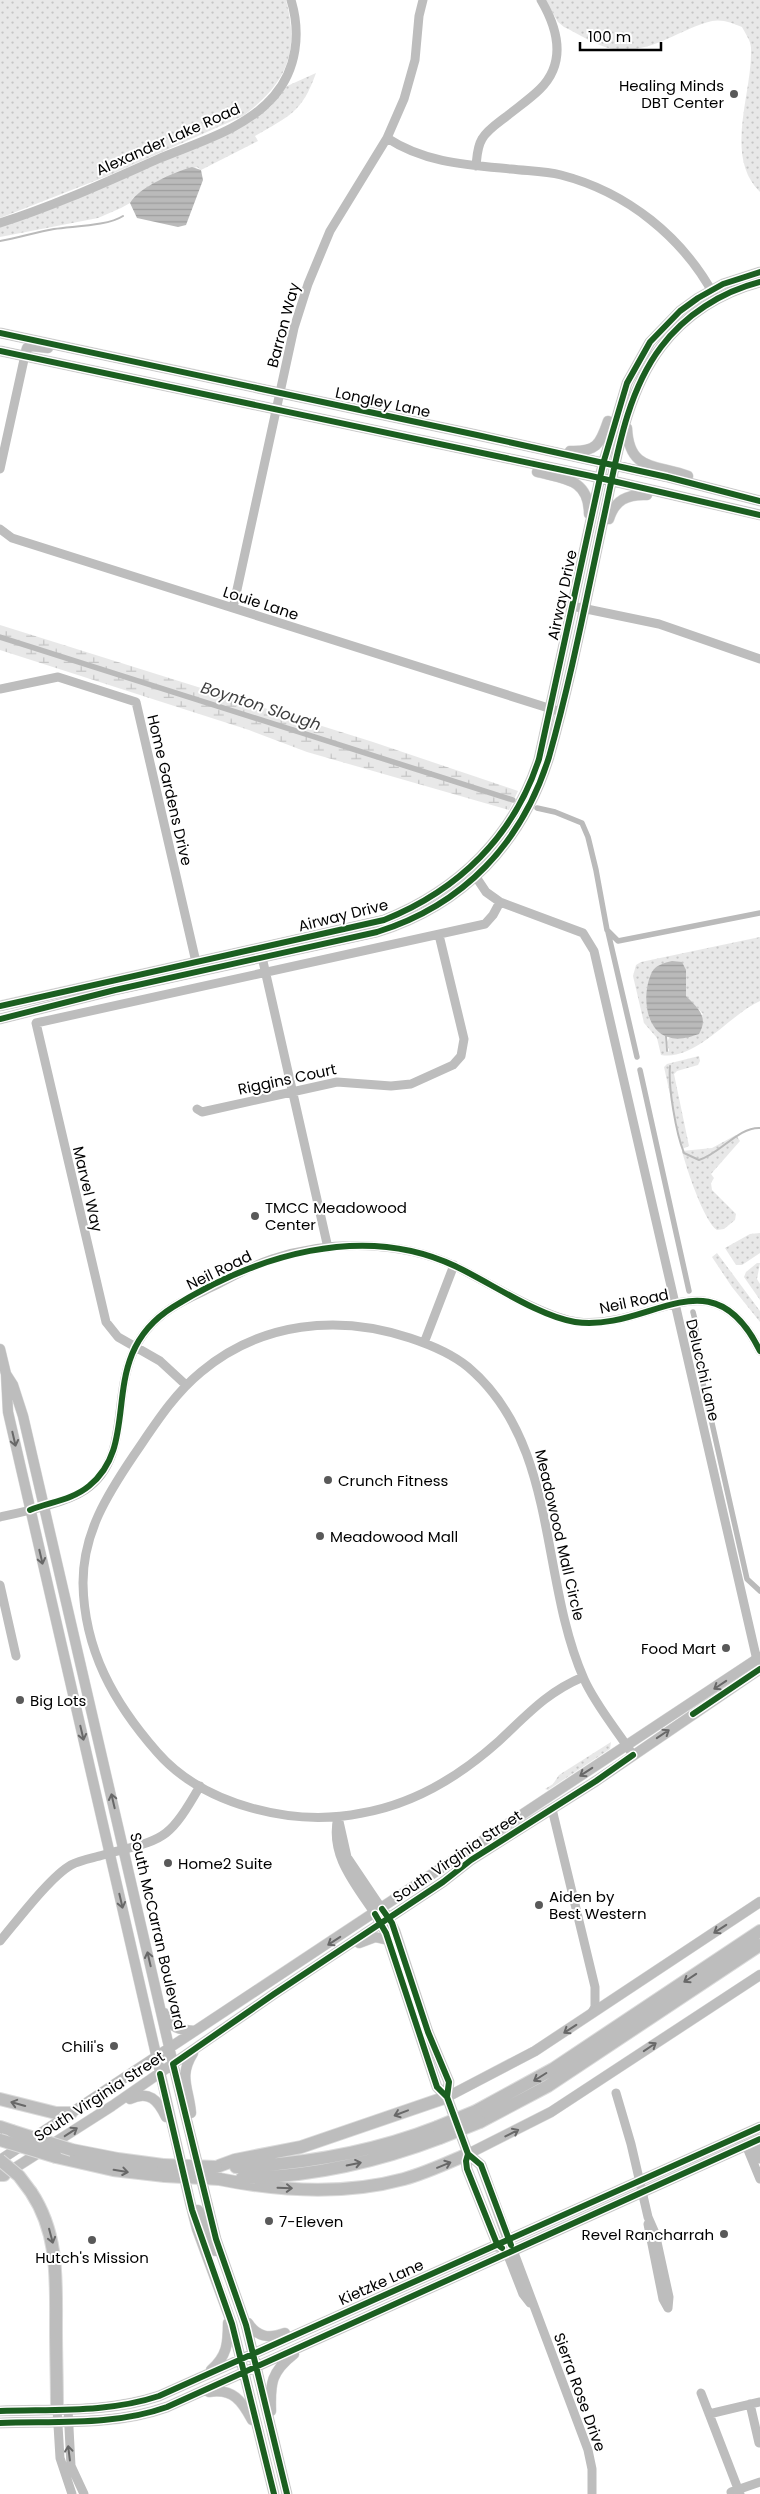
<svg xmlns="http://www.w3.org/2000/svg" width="760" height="2494" font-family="Poppins,sans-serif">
<defs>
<pattern id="grass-dots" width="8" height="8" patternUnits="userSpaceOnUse" patternTransform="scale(1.25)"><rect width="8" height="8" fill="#e8e8e8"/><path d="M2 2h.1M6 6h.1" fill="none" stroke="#c5c5c5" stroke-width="1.8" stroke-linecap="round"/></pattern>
<pattern id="wetland-marsh" width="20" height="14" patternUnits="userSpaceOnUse" patternTransform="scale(1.25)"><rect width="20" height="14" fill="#e8e8e8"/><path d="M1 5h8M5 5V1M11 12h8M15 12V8" fill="none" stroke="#c5c5c5"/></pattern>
<pattern id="water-rules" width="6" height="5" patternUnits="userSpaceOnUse" patternTransform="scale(1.25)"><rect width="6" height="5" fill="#bababa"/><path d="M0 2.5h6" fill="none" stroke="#9e9e9e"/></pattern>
</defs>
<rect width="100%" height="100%" fill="#fff"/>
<path fill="url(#grass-dots)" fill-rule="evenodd" d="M0 0H286C300 53 286 84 243 116L110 175 0 218Z
M545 0H760V192C723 156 753 92 751 48 751 41 745 33 742 27 732 23 723 19 712 21 679 29 650 55 613 49 596 46 579 34 564 27L558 22Z
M316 73C302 113 289 116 255 136L258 141 201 170 197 167 163 179 133 198 130 203 121 208 98 218 0 237V226L260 114 271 106 285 87Z
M760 937V1001C729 1015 696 1061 661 1055L657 1038 644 1023 633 976 636 965 641 962ZM686 970V996L703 1014 685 1038H669L667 1042 669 1051 666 1052 665 1036C641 1023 647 993 652 972Z
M699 1056 700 1061 698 1065 677 1071 674 1074 689 1146 682 1149 664 1067 667 1064Z
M736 1135 740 1141 711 1174 714 1178 711 1183 712 1190 736 1214 735 1220 724 1229 717 1230C704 1222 686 1167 682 1151L712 1148Z
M760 1233V1253L742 1265H736L725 1248 750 1234Z
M717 1253 760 1311V1322L732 1287 712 1257Z
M757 1263H760L757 1279 760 1284V1300L744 1277 746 1272Z
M611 1742 610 1749 548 1790 545 1789 553 1784 559 1775Z"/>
<path fill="url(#wetland-marsh)" d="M0 625 373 742 518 791 509 810 307 752 249 730 0 650Z"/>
<path fill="url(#water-rules)" d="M192 167 201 170 203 180 186 225 178 227 137 218 130 203C139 187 175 172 192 167Z
M672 961 682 962 686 970V996C698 1008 709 1017 699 1034 690 1037 678 1041 668 1037 644 1030 642 992 652 972 656 965 664 963 672 961Z"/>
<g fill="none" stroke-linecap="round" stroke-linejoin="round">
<path stroke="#bababa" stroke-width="2" d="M0 241C18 238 36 232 54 229 73 226 108 226 123 216
M666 1036 667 1051
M670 1066C668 1087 676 1133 684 1153L699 1160C720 1154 738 1127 760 1128"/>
<path stroke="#bababa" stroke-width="5.5" d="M0 637 513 800
M537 808 555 812 582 823 588 837 596 870 607 930 618 941 760 913
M608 932 637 1057
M640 1070 689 1291
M693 1312 696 1324V1352L747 1579 760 1591"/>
<g stroke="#dbdbdb" stroke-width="11">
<path id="major" d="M0 333 477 435 667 477 760 501
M0 351 591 476 760 515
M25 355 27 348 32 346 48 348
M627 428C629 472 656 464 688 476
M570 451C596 452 600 445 608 421
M537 472C565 479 589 479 589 514
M609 519C615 500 627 494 647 495
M0 1006 384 920C459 890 514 836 539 759L603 464 627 383 650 342 680 311 698 298 723 284 760 272
M0 1019 115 990 377 932C464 905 522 843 549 757 571 679 586 600 603 521 616 463 624 396 661 347 685 315 721 292 760 282
M0 1349 6 1374 8 1412 190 2202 197 2229 232 2324 274 2494
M6 1374 13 1385 23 1416 173 2064 216 2239 246 2325 287 2494
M386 1914 395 1931 428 2032 449 2082 447 2097
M378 1919 386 1933 437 2087 447 2097 468 2154 481 2165 510 2245
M359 1943 375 1937 388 1940
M164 2013C171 2028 179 2030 195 2031
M447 2097 535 2051 760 1902
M130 2099C149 2090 158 2100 166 2117
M191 2113C189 2088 178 2077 193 2053
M468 2154 551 2112 760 1975
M468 2154 466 2161 467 2169 497 2244 501 2248
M0 2160 760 1657
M7 2173 112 2106 274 1994 443 1882 471 1860 596 1781 760 1669
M192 2210H198L200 2214 215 2251
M248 2323C257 2337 269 2339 285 2333
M211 2370C227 2356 228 2344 228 2323
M209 2392C233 2388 242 2401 252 2420
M0 2411C53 2409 108 2413 159 2396L760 2127
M271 2411C270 2383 271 2372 294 2354
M0 2423C56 2421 114 2426 167 2407L760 2139"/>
</g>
<g stroke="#dbdbdb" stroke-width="14">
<path id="highway" d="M0 2099 56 2113H71
M476 2111 553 2069 760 1931
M480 2122 548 2086 760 1945
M0 2127 12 2131
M72 2150 118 2159 163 2165
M56 2157 113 2170 165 2176
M216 2167 235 2160 301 2147 447 2097
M236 2167C305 2164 373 2152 437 2127
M0 2175H4
M242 2178C309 2177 377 2162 440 2138
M219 2179C278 2191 345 2195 404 2179 426 2173 447 2163 468 2154
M31 2192C59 2234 56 2280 56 2329 56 2355 57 2382 57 2409"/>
</g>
<path stroke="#bdbdbd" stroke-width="9" d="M387 138C425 163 468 165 511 169 528 171 545 171 561 175 627 192 683 237 715 297
M476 166C477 157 477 147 482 139 487 130 498 123 507 116 518 107 530 99 540 89 567 62 558 29 541 0
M0 223C54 206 106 182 158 159 196 143 246 129 274 96 297 69 301 33 291 0
M0 469 25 355
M0 529 12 538 561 712
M572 606 659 624 760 659
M233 608 294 328 308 284 330 231 387 138 404 99 415 60 419 16 423 0
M0 689 58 677 136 702 196 962
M476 877 486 892 500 902 583 933 594 951 759 1669
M262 957 328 1248
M197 1109 202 1112 337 1082 391 1086 411 1084 453 1065 461 1056 464 1039 439 935
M424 1343 454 1265
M186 1385 160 1361 118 1337 106 1322 36 1023 485 924 493 915 500 902
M0 1517C23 1512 66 1503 85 1490 145 1449 93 1360 170 1309 183 1300 198 1294 212 1287 232 1277 251 1266 272 1259 330 1240 402 1240 457 1267 489 1283 545 1318 578 1322 652 1330 712 1253 760 1351
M0 1585 16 1656
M583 1677C547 1692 527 1715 499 1741 460 1776 414 1804 362 1813 294 1827 204 1806 157 1752 114 1703 84 1650 83 1583 83 1533 107 1495 134 1455 154 1426 173 1395 201 1372 261 1322 338 1314 410 1338 431 1345 451 1353 468 1367 559 1444 539 1578 584 1679 596 1706 617 1730 633 1755
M552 1809 595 1987V2007L591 2014
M338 1817C329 1855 355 1884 375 1914
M338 1817 347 1857 382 1909
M0 1941C17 1921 50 1877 71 1865 80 1860 93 1858 103 1855 165 1838 167 1843 200 1786
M616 2093 631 2144 648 2217 655 2233 669 2297 668 2308
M755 2142 760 2159
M746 2145 760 2179
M648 2224 663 2299 668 2308
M513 2250 588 2450 592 2469V2494
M507 2253 523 2294 530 2303
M701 2393 740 2494
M750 2404 759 2443
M57 2409 60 2458 72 2494
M68 2409 71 2466 84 2494
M709 2414 760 2402
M731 2492 760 2482"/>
<use href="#major" stroke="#bdbdbd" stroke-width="10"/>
<use href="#highway" stroke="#bdbdbd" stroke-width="12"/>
<g stroke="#dbdbdb" stroke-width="14" stroke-linecap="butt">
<path id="highway-bridge" d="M437 2127 476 2111
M12 2131 72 2150
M440 2138 480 2122
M0 2140 56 2157
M0 2160 19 2176 31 2192
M163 2165 216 2167
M165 2176 219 2179"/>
</g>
<use href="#highway-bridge" stroke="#bdbdbd" stroke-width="12"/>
<g stroke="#fff" stroke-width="9">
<path id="cycleway" d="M0 333 477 435 667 477 760 501
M0 351 591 476 760 515
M0 1006 384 920C459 890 514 836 539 759L603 464 627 383 650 342 680 311 698 298 723 284 760 272
M0 1019 115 990 377 932C464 905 522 843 549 757 571 679 586 600 603 521 616 463 624 396 661 347 685 315 721 292 760 282
M30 1510C50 1502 72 1500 89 1486 145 1441 93 1357 173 1307 255 1256 362 1222 455 1266 491 1283 538 1316 575 1322 649 1333 711 1251 760 1351
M693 1714 760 1669
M382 1909 392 1923 428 2032 449 2082 447 2097
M375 1914 386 1933 437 2087 447 2097 468 2154 481 2165 511 2245
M160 2074 192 2210 232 2324 274 2494
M468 2154 466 2161 467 2169 497 2244 502 2248
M0 2411C53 2409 108 2413 159 2396L760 2127
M0 2423C56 2421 114 2426 167 2407L760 2139
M287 2494 246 2325 216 2239 173 2064 274 1994 443 1882 471 1860 596 1781 633 1755"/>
</g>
<use href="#cycleway" stroke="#1b5e20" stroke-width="6"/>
</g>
<defs><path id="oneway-shaft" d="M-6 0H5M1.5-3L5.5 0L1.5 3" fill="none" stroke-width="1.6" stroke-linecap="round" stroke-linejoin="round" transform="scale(1.25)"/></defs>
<g stroke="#686868">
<use href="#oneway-shaft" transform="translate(14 1439) rotate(77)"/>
<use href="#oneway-shaft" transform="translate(41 1557) rotate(77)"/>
<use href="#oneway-shaft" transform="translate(720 1685) rotate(146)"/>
<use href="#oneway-shaft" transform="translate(82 1733) rotate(77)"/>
<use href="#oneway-shaft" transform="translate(663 1734) rotate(-34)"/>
<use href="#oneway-shaft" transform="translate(586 1772) rotate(147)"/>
<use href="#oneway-shaft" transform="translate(113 1801) rotate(-103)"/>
<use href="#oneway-shaft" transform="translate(121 1901) rotate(77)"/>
<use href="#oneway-shaft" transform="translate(720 1929) rotate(147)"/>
<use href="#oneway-shaft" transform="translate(334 1941) rotate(147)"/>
<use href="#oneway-shaft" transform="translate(149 1959) rotate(-103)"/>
<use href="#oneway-shaft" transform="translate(690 1978) rotate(146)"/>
<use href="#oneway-shaft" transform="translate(570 2029) rotate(147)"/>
<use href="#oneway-shaft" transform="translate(650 2047) rotate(-34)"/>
<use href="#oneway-shaft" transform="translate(540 2077) rotate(148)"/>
<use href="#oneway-shaft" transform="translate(18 2104) rotate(-164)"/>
<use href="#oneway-shaft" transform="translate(401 2113) rotate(159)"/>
<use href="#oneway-shaft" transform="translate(71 2132) rotate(-33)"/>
<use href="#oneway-shaft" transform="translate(512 2133) rotate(-27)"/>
<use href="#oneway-shaft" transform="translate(354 2164) rotate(-12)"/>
<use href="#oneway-shaft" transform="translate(444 2165) rotate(-22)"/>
<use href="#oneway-shaft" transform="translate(121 2171) rotate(9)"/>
<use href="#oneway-shaft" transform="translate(285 2188) rotate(2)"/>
<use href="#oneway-shaft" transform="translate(51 2236) rotate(75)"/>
<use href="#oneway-shaft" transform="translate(69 2453) rotate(-97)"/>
</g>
<g fill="#595959" stroke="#fff" stroke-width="2">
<circle cx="734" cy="94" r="5"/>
<circle cx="255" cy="1216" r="5"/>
<circle cx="328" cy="1480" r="5"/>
<circle cx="320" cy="1536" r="5"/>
<circle cx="726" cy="1648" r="5"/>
<circle cx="20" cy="1700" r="5"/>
<circle cx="168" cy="1863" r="5"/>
<circle cx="539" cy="1905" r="5"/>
<circle cx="114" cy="2046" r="5"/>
<circle cx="269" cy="2221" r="5"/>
<circle cx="724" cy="2234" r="5"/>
<circle cx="92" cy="2240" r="5"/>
</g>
<g text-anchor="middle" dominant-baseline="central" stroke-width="4" stroke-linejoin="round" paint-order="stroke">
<g font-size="15" fill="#000" stroke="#fff" text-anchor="start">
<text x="724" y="85" text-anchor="end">Healing Minds<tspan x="724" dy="17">DBT Center</tspan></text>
<text x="265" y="1207">TMCC Meadowood<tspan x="265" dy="17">Center</tspan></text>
<text x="338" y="1480">Crunch Fitness</text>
<text x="330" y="1536">Meadowood Mall</text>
<text x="716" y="1648" text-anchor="end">Food Mart</text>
<text x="30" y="1700">Big Lots</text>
<text x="178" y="1863">Home2 Suite</text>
<text x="549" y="1896">Aiden by<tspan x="549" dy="17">Best Western</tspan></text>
<text x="104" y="2046" text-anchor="end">Chili's</text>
<text x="279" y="2221">7-Eleven</text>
<text x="714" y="2234" text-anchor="end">Revel Rancharrah</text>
<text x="92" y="2257" text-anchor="middle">Hutch's Mission</text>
</g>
<g font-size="15" fill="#000" stroke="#fff">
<text transform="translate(168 139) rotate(-24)">Alexander Lake Road</text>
<text transform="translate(283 325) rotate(-75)">Barron Way</text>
<text transform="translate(383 402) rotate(12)">Longley Lane</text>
<text transform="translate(562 595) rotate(-78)">Airway Drive</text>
<text transform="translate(261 603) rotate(18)">Louie Lane</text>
<text transform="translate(170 790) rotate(77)">Home Gardens Drive</text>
<text transform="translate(343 915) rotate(-14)">Airway Drive</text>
<text transform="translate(287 1079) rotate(-12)">Riggins Court</text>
<text transform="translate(88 1189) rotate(77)">Marvel Way</text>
<text transform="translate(219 1270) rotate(-26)">Neil Road</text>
<text transform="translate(634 1301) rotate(-12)">Neil Road</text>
<text transform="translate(703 1370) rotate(77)">Delucchi Lane</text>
<text transform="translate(560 1535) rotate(77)">Meadowood Mall Circle</text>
<text transform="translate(457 1856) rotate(-34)">South Virginia Street</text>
<text transform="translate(158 1931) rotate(77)">South McCarran Boulevard</text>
<text transform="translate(99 2096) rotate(-33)">South Virginia Street</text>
<text transform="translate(381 2282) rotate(-24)">Kietzke Lane</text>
<text transform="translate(580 2392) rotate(70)">Sierra Rose Drive</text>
</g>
<g font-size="16" font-style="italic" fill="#3d3d3d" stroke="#fff">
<text transform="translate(261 706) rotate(18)">Boynton Slough</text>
</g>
</g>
<path d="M580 42v8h81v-8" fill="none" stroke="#000000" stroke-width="2.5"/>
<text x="588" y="42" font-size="15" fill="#000000" stroke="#ffffff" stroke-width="4" paint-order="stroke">100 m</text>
</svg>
